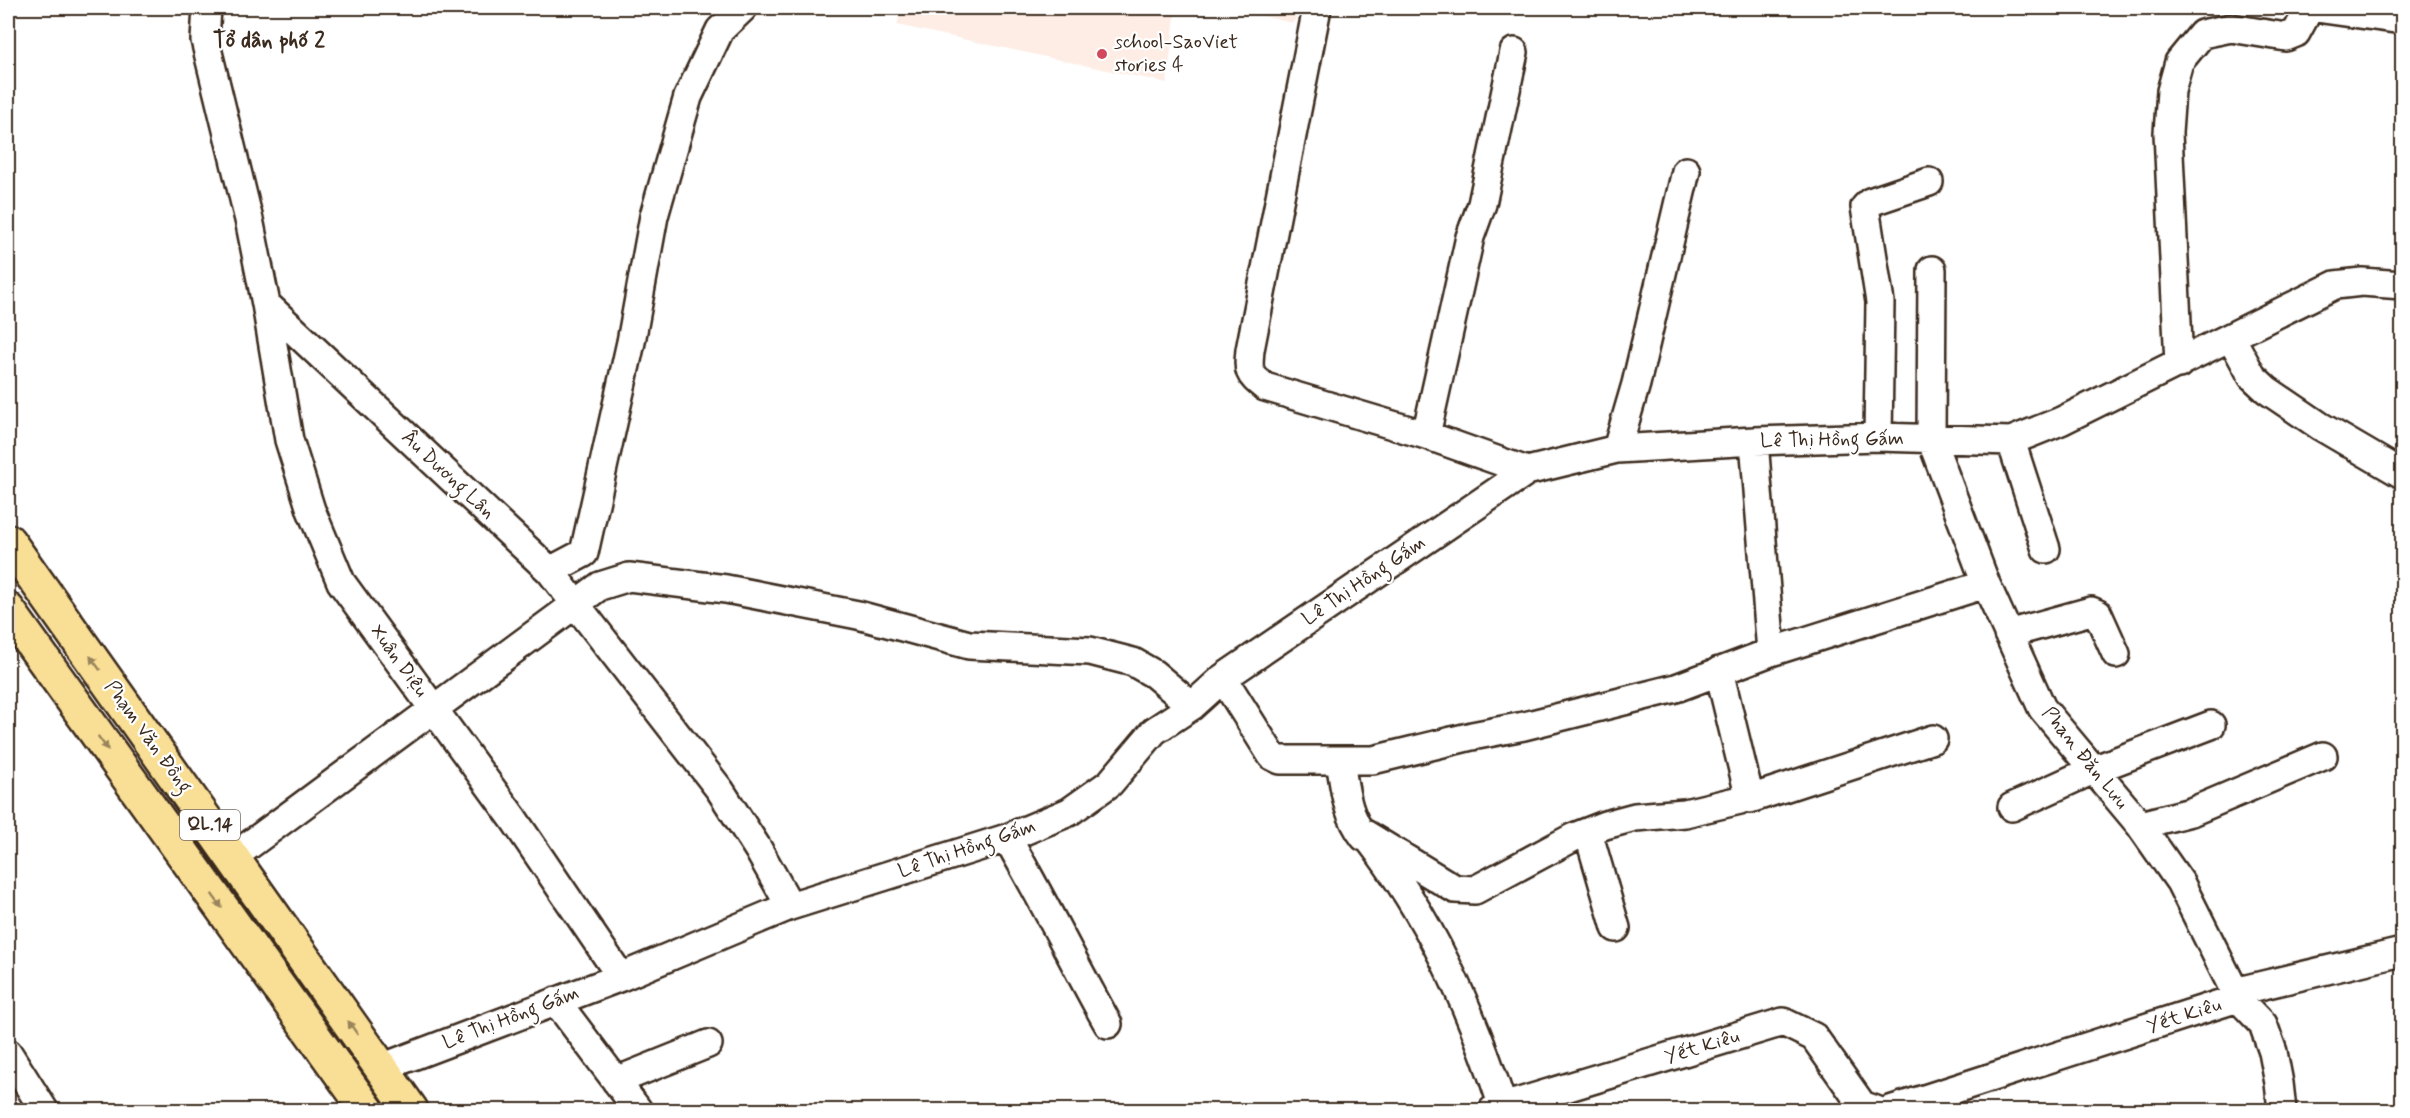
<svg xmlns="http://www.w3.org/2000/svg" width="2410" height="1118" font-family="Mynerve,sans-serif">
<rect width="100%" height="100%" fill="#fff"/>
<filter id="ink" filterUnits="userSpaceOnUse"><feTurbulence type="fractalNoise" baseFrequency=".0167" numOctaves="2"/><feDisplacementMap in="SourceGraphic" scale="12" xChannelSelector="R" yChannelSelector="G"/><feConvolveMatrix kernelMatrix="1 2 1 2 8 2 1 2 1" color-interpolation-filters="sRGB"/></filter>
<g filter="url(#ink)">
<path fill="#fdede5" d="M902 8H1176L1167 83 897 25Z
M1227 8H1301L1293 23Z"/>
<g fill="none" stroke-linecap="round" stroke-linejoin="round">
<g stroke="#3b2a1e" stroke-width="32">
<path id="minor" d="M207 8 205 40 250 224 266 304 550 571 720 790 758 849 790 906
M1317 8 1250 350C1248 371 1248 374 1265 387L1426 435 1527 471
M1932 270 1931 439 1986 584 2042 708 2140 825 2180 882 2238 998 2263 1024 2273 1052 2279 1083 2282 1110
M266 304 289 440 311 510 341 582 513 818 621 977
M2231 337 2252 376 2267 390 2320 426 2402 474
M2179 364 2168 133 2171 91 2179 62 2202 34 2231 28 2286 37 2296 33 2308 11 2316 8 2402 20
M1426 435 1470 237 1482 204 1514 52
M1878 437 1880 302 1865 207 1870 202 1929 182
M1754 441 1771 652
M2011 441 2046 549
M1617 449 1636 384 1686 171
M550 571 584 553 631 342 654 216 688 97 720 30 743 8
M2008 634 2091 611 2098 614 2116 654
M1719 671 1750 799 1933 739
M1223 678 1272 756 1280 760H1373L1472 736 1524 726 1676 688 1771 652 1986 584
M1340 761C1345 790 1346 813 1364 837L1365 834C1431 919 1470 1006 1503 1107
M2012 807 2093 770 2211 725
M2140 825 2191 812 2323 756
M1588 832 1616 928
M1365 834 1455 889 1475 890 1574 837 1605 825 1635 817 1685 813 1740 800
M1007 838C1043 899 1073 962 1108 1024
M233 857 600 586 629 577 726 589 858 615 969 645 1090 651 1133 662 1154 674 1192 706
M2234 992 2402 952
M556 1001 638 1110
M8 1053 44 1110
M381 1068 621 977 790 906 1007 838 1069 812 1110 783 1154 731 1192 706 1223 678 1527 471 1617 449 1754 441 1878 437 2011 441 2061 421 2335 285 2362 282 2402 285
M616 1081 708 1044
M1493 1110 1783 1022 1814 1037 1862 1105 1876 1110
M1890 1110 2238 998"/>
</g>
<g stroke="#3b2a1e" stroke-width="38">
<path id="major" d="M8 541 411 1110
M8 610 367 1110"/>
</g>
<use href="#minor" stroke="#fff" stroke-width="27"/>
<use href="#major" stroke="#f9df96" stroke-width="33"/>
</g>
<defs><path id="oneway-solid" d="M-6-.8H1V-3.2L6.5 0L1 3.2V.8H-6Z" transform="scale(1.5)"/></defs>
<g fill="#9a845a">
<use href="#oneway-solid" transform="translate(95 663) rotate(-126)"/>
<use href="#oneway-solid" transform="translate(103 743) rotate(54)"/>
<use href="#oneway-solid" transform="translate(217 901) rotate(54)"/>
<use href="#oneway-solid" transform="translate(353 1028) rotate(-125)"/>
</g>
</g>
<circle fill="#d1495b" stroke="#fff" stroke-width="2" cx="1102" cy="54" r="6"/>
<g text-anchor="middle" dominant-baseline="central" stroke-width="4.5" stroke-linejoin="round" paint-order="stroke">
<rect fill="#fff" stroke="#766a62" stroke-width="1.5" x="180" y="810" width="60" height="30" rx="4.5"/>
<g font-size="18" font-weight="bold" fill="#3b2a1e">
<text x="210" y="825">QL.14</text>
</g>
<g font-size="20" fill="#3b2a1e" stroke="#fff" text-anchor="start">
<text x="1114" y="42">school-SaoViet<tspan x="1114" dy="23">stories 4</tspan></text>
</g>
<g font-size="20" fill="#3b2a1e" stroke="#fff">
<text transform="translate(1832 440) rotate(-1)">Lê Thị Hồng Gấm</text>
<text transform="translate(448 475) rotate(43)">Âu Dương Lân</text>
<text transform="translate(1364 581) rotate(-34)">Lê Thị Hồng Gấm</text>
<text transform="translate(399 661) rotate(54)">Xuân Diệu</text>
<text transform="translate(148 737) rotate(54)">Phạm Văn Đồng</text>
<text transform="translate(2085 758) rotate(51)">Phan Đăn Lưu</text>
<text transform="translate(967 849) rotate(-19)">Lê Thị Hồng Gấm</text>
<text transform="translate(2184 1016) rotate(-18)">Yết Kiêu</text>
<text transform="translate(511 1018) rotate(-21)">Lê Thị Hồng Gấm</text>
<text transform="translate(1702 1047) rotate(-17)">Yết Kiêu</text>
</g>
<g font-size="22" font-weight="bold" fill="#3b2a1e" stroke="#fff">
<text x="269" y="41">Tổ dân phố 2</text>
</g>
</g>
<rect width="2410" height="1118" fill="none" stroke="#fff" stroke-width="30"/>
<rect x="15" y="15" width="2380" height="1088" fill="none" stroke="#3b2a1e" stroke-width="2" filter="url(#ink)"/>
</svg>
